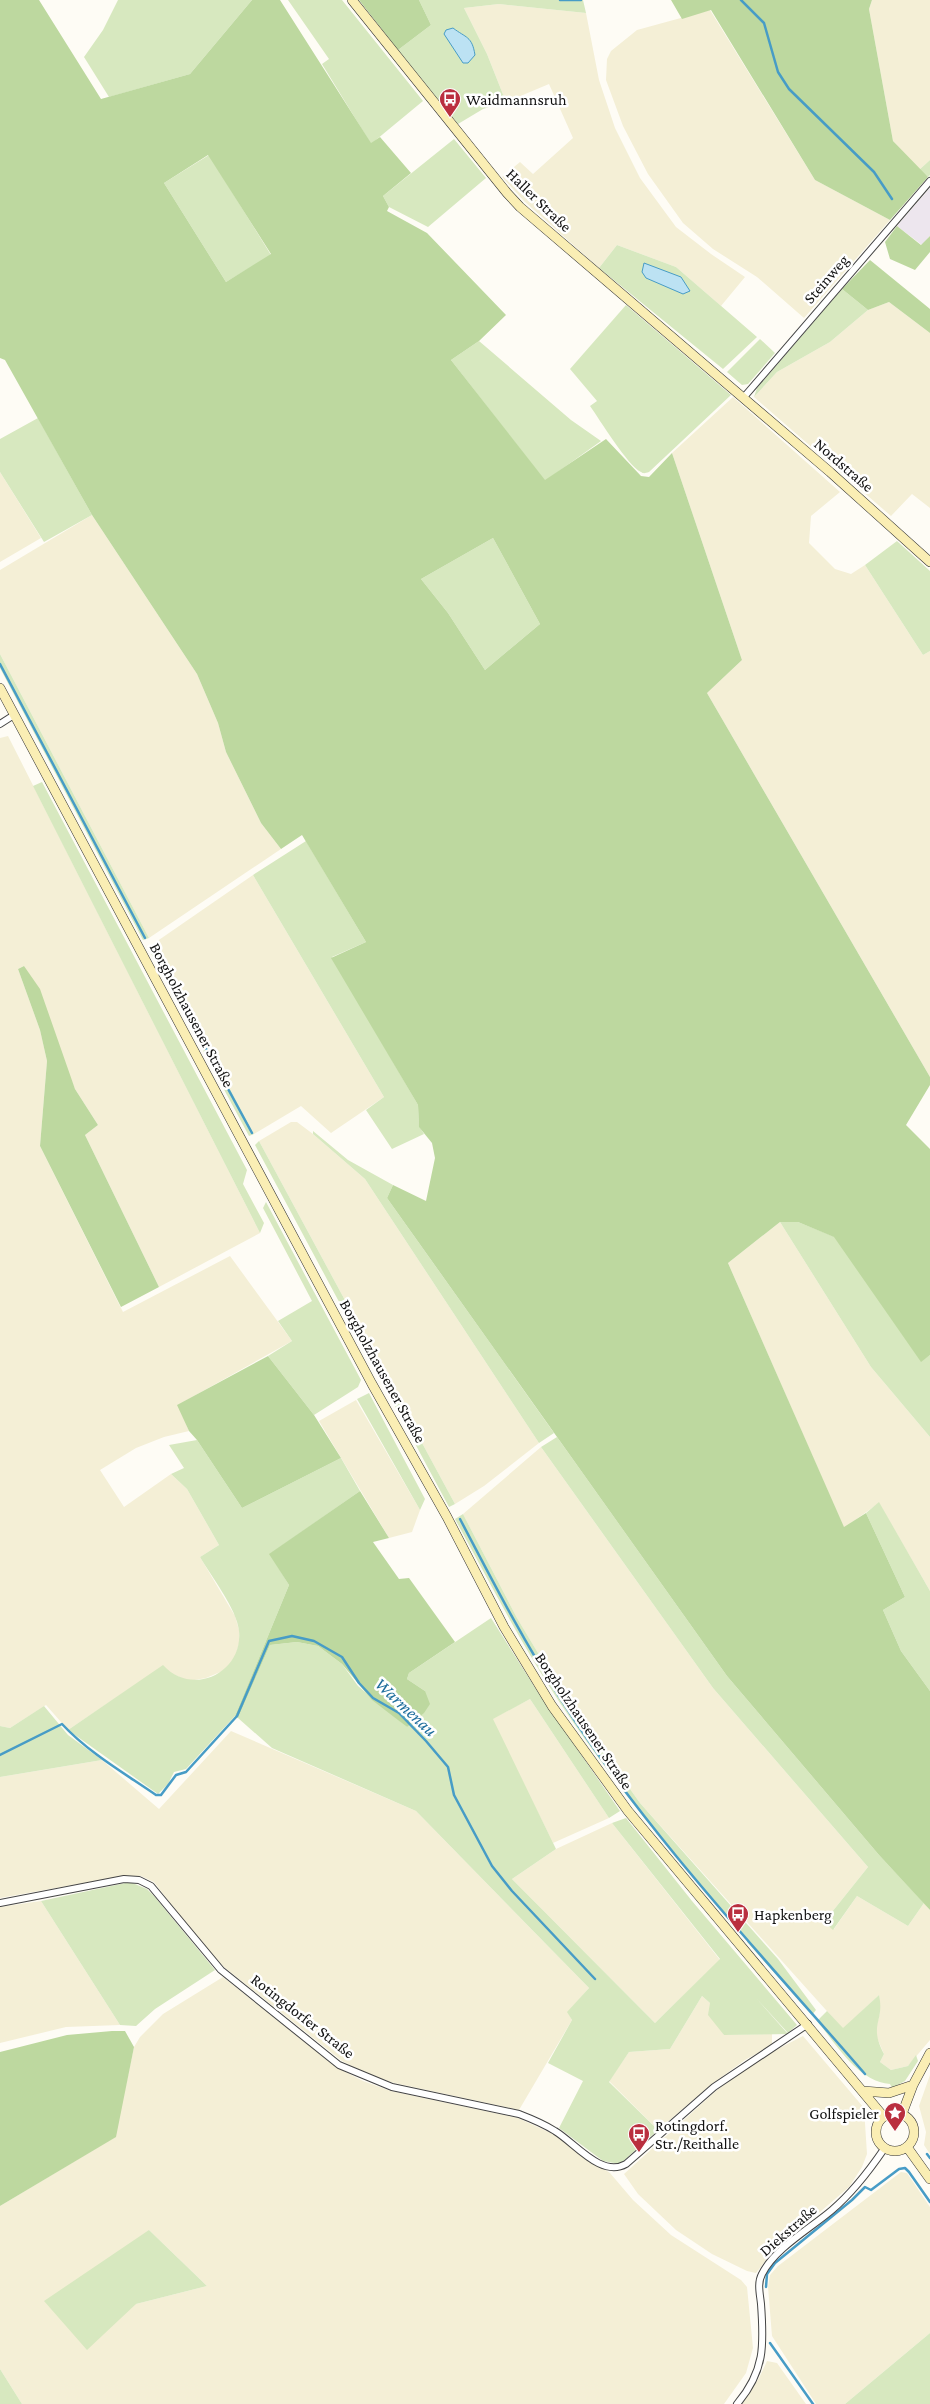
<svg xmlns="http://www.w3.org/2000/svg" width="930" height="2404" font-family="'Crimson Pro',serif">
<rect width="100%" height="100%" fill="#fefcf5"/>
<path fill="#ede6ee" d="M930 188V236L922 245 897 226Z"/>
<path fill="#f4efd6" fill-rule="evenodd" d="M872 0H930V160L919 170 893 141 869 9Z
M499 4 586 13 599 80 615 128 640 178 676 227 711 254 745 277 721 306 676 267 617 245 599 268 524 201 502 177 520 162 533 174 573 138 549 84 506 102 487 54 464 8Z
M710 10 815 180 890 220 804 318 757 277 713 249 683 223 648 174 623 126 606 80 607 59 611 51 637 30Z
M889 302 930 333V508L912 494 891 516 754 397 777 372 830 342 868 310Z
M733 397 840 492 811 516 809 543 835 569 851 574 865 565 923 655 930 651V1077L707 693 742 660 672 453Z
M0 472 41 538 0 562Z
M92 515 197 674 218 723 226 752 261 823 281 849 149 938 0 654V570Z
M8 736 260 1233 159 1287 85 1135 98 1125 75 1089 24 966 18 969 40 1030 47 1061 40 1146 123 1312 230 1256 292 1341 178 1405 189 1431 164 1437 136 1448 100 1470 124 1507 171 1474 187 1489 219 1545 200 1557 235 1616 239 1630V1644L235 1657 225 1670 206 1678 189 1681 170 1673 163 1666 68 1730 46 1705 10 1728 0 1726V738Z
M253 875 384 1097 331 1133 301 1106 254 1134 153 944Z
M291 1122H297L313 1134 365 1179 539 1443 484 1486 455 1504 259 1141Z
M780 1222 871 1367 930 1437V1591L879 1503 844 1528 728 1263Z
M356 1400 420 1510 412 1532 389 1538 319 1421Z
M541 1447 713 1688 868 1867 824 1922 834 1929 857 1896 908 1926 924 1903 930 1910V2040L908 2066 891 2070 880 2062 884 2054 875 2033 880 2012 879 1995 843 2029 640 1803 565 1698 517 1618 463 1514Z
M530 1699 609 1818 553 1843 492 1719Z
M231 1731 416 1811 589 1988 568 2012 572 2020 519 2110 394 2083 367 2074 342 2061 224 1967 194 1934 154 1882 141 1876H123L0 1898V1777L102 1760 159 1809Z
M612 1823 720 1960 655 2023 512 1879 556 1849Z
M41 1901 120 2025 66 2027 0 2043V1907Z
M223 1977 336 2067 363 2081 391 2091 518 2118 555 2135 610 2173 633 2200 671 2235 741 2280 747 2287 753 2348 746 2373 724 2404H22L0 2369V2206L115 2137 134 2047 140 2037 163 2014ZM149 2230 207 2286 136 2304Z
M702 1996 710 2003 724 2035 772 2034V2045L745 2060 712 2084 658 2130 609 2081 629 2052 670 2049Z
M803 2036 864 2108 867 2154 862 2167 849 2187 770 2255 756 2273 747 2271 712 2254 676 2230 638 2194 624 2174 717 2090 766 2055Z
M930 2075V2154L924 2145 926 2132 919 2106Z
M901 2172 907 2173 930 2207V2333L845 2404H816L772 2336 768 2287 770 2275 778 2266Z
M767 2361 777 2363 806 2404H741L759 2378Z"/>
<path fill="#d7e8bf" d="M118 0H252L190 74 109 97 84 57 103 30Z
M288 0H342L423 101 371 144 322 64 329 59Z
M419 0H583L586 13 499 4 464 8 487 54 506 102 483 109 458 124 398 50 431 25Z
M454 139 486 178 428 227 389 207 383 196Z
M209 155 271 255 226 282 164 183Z
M930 160V175L928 177 919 170Z
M617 245 676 267 757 337 723 369 599 268Z
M842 289 868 310 830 342 777 372 754 397 757 388Z
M626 305 731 395 649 472C645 473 644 474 641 472 628 466 600 420 590 406L597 401 570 369Z
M760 339 775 353 748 384 742 385 727 372Z
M479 341 571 420 601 441 545 481 451 360Z
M38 418 92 515 44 542 0 472V439Z
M493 538 540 624 485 670 448 613 421 579Z
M897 541 930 571V651L923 655 865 565Z
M0 654 149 938 143 940 0 668Z
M42 782 247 1170 243 1184 264 1223 260 1233 33 786Z
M306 841 366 942 332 957 418 1105 419 1126 424 1134 392 1149 366 1110 384 1097 253 875Z
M153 944 254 1134 249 1136 148 948Z
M313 1131 348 1160 393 1185 387 1198 554 1433 539 1443 365 1179 313 1134Z
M259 1141 455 1504 449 1507 255 1145Z
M266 1202 361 1380 358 1387 314 1415 268 1356 292 1341 278 1321 312 1301 263 1208Z
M780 1222H798L835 1237 921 1361 930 1355V1437L871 1367Z
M369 1393 425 1499 420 1510 357 1399Z
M557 1437 727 1676 879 1855 924 1903 908 1926 857 1896 833 1930 824 1922 868 1867 713 1688 541 1447Z
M197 1440 242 1508 341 1458 360 1491 270 1554 289 1585 235 1716 186 1769 174 1772 168 1784 158 1794 68 1730 163 1665C192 1697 243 1673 239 1631 237 1609 211 1576 200 1557L219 1545 187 1489 171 1474 184 1468 169 1445Z
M879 1502 930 1591V1691L901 1651 883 1610 905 1597 866 1513Z
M463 1514 517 1618 565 1698 640 1803 778 1959 816 2010 812 2015 747 1942V1939L739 1932C676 1858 614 1784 560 1703 521 1644 489 1581 455 1519Z
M491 1618 539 1694 620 1811 609 1818 530 1699 493 1719 556 1849 512 1879 655 2023 720 1959 612 1823 626 1818 692 1901 797 2025 788 2033 756 1998 788 2034 724 2035 708 2015 710 2003 702 1996 670 2049 629 2052 609 2082 658 2130 620 2164 603 2161 559 2128 583 2081 548 2063 572 2020 567 2012 589 1988 416 1811 272 1748 238 1718 270 1645 297 1642 318 1646 342 1664 358 1686 407 1727 425 1691 407 1679 409 1673Z
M44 1706 68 1735 102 1760 0 1777V1726L10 1728Z
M130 1882 147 1889 154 1896 215 1970 155 2009 136 2026 120 2025 41 1901Z
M879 1995C885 2022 868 2024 884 2054L880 2062 891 2070 908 2066 916 2055 918 2061 905 2081 892 2088 890 2084C857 2081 837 2045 817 2021L827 2011 843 2028Z
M149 2230 207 2286 136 2304 87 2350 44 2301Z
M930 2333V2404H845Z
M0 2369 22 2404H0Z"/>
<path fill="#bdd89f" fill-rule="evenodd" d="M0 0H39L101 99 190 74 252 0H280L371 143 380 137 411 173 383 196 389 207 387 211 427 233 506 315 479 341 451 360 545 480 606 439 641 476 649 477 672 453 742 660 707 693 930 1077V1085L906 1125 930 1149V1355L921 1362 834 1237 798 1222H780L728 1263 844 1527 866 1513 905 1597 883 1610 901 1651 930 1691V1910L879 1855 727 1676 387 1198 393 1185 426 1201 435 1158 432 1143 419 1127 418 1105 331 958 366 942 302 835 281 849 261 823 226 752 218 723 197 674 92 515 5 360 0 358ZM208 155 271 254 226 282 164 183ZM493 538 540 624 485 670 448 613 421 579Z
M359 0H419L431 25 398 50Z
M671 0H872L869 9 893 141 928 177 890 220 815 180 711 10 682 19Z
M897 226 921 245 930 236V252L915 270 890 259 885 242Z
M870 260 930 309V333L889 302 868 310 842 289Z
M24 966 40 989 75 1089 98 1125 85 1135 159 1287 121 1307 40 1146 47 1061 40 1030 18 969Z
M268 1356 314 1415 341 1458 242 1508 197 1440 189 1431 177 1405Z
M360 1491 389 1538 373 1542 399 1579 409 1578 455 1642 409 1673 407 1679 425 1691 430 1704 424 1713 407 1727 372 1700 342 1664 318 1646 297 1642 270 1645 238 1718 235 1716 289 1585 269 1554Z
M112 2031H125L134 2047 116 2137 0 2206V2052L67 2035Z"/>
<path fill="#bce2f3" stroke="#479cc6" d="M453 28C466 38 472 36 475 55L468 63H463L444 34 446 30Z
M644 263 681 277 690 291 683 294 646 278 642 272Z"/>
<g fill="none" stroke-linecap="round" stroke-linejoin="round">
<path stroke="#479cc6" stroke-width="2.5" d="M560 0H581
M741 0 764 23 778 72 789 89 874 172 892 199
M0 664 145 938
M151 947 252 1133
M460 1519C492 1580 524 1642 562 1701 648 1835 760 1953 865 2074
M0 1755 62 1724C89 1753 124 1773 156 1795H161L176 1775 186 1772 237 1716 269 1641 292 1636 314 1641 342 1657 359 1683 373 1698 399 1713 426 1741 448 1767 454 1795 492 1866 512 1891 595 1979
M927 2154 930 2158
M766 2287 767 2274 775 2263 852 2200 865 2187 871 2190 899 2169 905 2168 909 2172 930 2202
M770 2343 813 2404"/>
<g stroke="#444" stroke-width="8">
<path id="street" d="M744 397 930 181
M0 724 14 715
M0 1903 124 1879 139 1880 151 1886 221 1970 339 2065 392 2087 519 2114C532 2119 544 2124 555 2131 575 2143 601 2178 626 2164L714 2087 808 2024
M737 2404C765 2371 764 2345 761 2304 760 2294 757 2283 762 2274 774 2249 811 2228 832 2210 853 2192 869 2171 884 2149"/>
</g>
<g stroke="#333" stroke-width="10">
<path id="secondary" d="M352 0 507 193 520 207 830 472 930 562
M0 688 372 1384 447 1517 504 1627 552 1706 628 1811 883 2116
M863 2091 889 2093 913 2085
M876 2132a19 19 0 1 1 38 0a19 19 0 1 1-38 0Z
M902 2114 913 2085 930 2053
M907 2147 930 2179"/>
</g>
<use href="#street" stroke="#fff" stroke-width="6"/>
<use href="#secondary" stroke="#faeeb4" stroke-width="9"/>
</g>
<defs>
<g id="bus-pin" transform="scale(1.125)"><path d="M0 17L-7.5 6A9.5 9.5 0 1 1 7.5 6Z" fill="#ba2f3f" stroke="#fff"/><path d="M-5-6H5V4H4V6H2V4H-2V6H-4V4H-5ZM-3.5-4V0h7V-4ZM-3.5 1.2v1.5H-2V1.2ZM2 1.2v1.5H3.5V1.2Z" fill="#fff"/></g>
<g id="sight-pin" transform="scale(1.125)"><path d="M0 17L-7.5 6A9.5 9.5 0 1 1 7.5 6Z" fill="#ba2f3f" stroke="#fff"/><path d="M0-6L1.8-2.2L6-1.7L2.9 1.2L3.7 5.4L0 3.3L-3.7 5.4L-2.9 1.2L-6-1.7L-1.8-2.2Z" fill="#fff"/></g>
</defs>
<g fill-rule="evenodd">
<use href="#bus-pin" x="450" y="99"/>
<use href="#bus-pin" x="738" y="1914"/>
<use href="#sight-pin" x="895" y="2113"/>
<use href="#bus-pin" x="639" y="2134"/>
</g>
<g text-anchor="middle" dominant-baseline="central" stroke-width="5" stroke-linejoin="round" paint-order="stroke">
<g font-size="16" fill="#111" stroke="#fff" text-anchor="start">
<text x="466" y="99">Waidmannsruh</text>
<text x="754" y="1914">Hapkenberg</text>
<text x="879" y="2113" text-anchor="end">Golfspieler</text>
<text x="655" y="2125">Rotingdorf.<tspan x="655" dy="18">Str./Reithalle</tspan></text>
</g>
<g font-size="16" fill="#111" stroke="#fff">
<text transform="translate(539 200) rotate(44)">Haller Straße</text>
<text transform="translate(826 279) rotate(-49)">Steinweg</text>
<text transform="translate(844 465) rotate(41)">Nordstraße</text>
<text transform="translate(192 1015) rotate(62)">Borgholzhausener Straße</text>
<text transform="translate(383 1371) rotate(61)">Borgholzhausener Straße</text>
<text transform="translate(584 1721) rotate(56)">Borgholzhausener Straße</text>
<text transform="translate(303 2016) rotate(38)">Rotingdorfer Straße</text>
<text transform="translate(788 2230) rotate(-41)">Diekstraße</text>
</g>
<g font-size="18" font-style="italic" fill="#1f6e9d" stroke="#fff">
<text transform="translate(406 1707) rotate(43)">Warmenau</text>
</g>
</g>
</svg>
